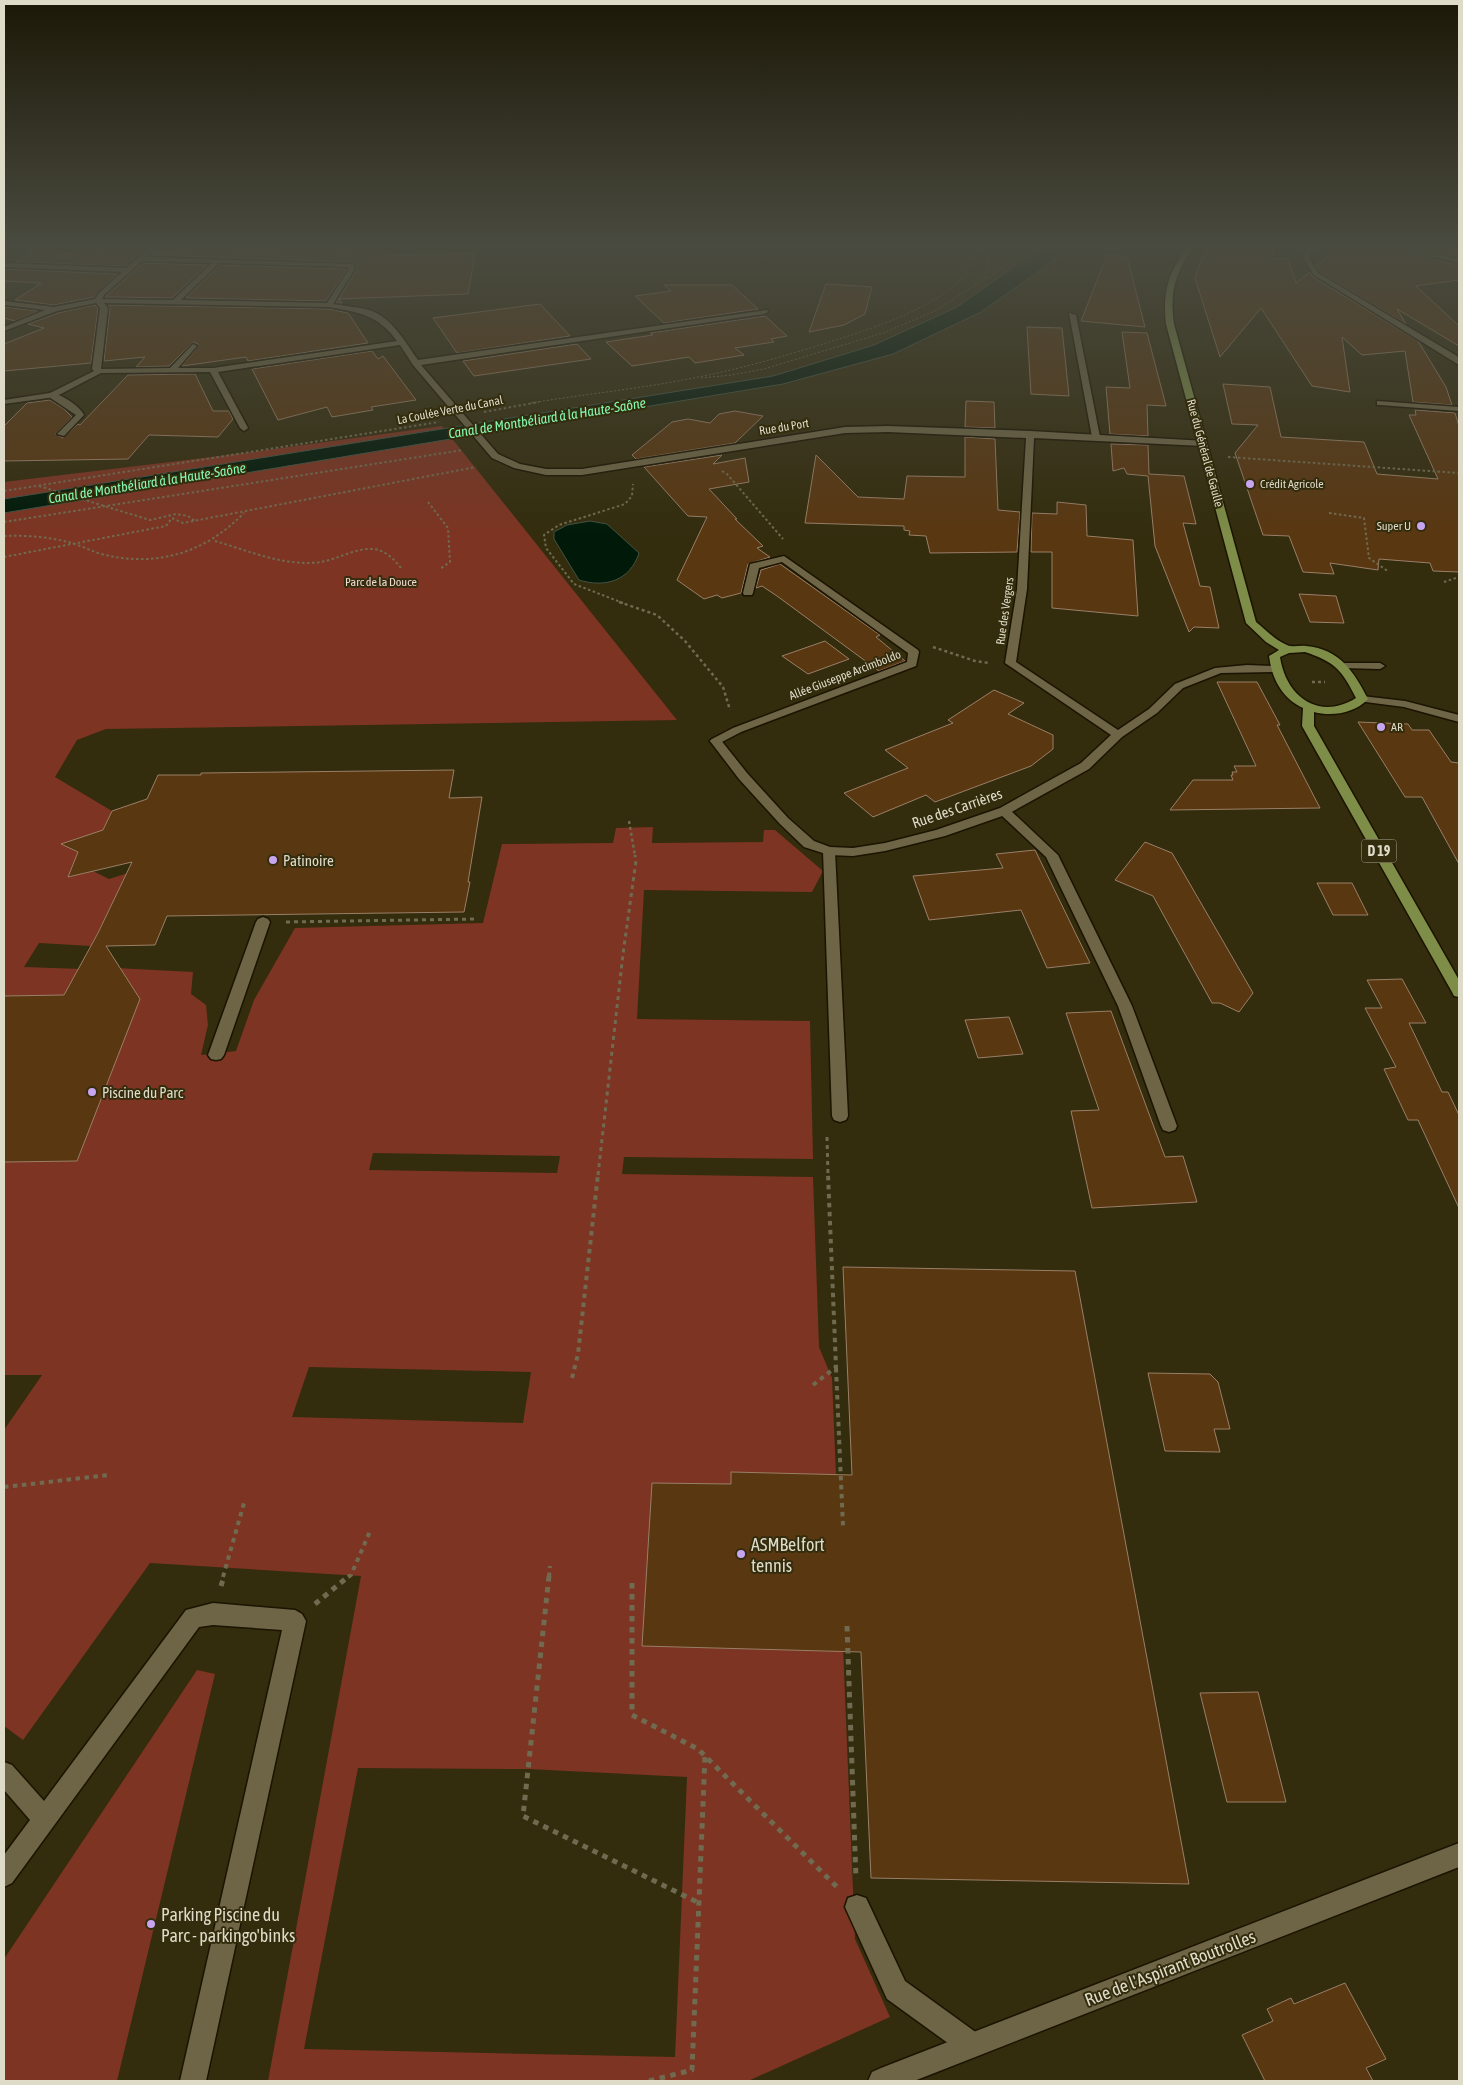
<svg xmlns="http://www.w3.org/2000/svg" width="1463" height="2085" font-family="'Asap Condensed',sans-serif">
<rect width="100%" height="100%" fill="#332c0d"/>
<path fill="#7d3422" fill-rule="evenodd" d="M442 426 677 720 106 729 77 740 55 777 112 811 100 836 76 839 71 849 82 854 72 868 83 874 93 871 109 879 128 873 91 946 39 943 24 967 83 969 116 968 193 972 191 994 206 1005 208 1025 201 1055 236 1051 254 1000 295 928 483 923 502 844 613 843 616 828 653 827 652 843 763 842 764 830H775L823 871 812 892 644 890 637 1019 810 1021 813 1159 624 1157 622 1174 813 1177 819 1347 832 1378 855 1939 890 2017 748 2081H268L361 1576 150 1563 23 1740 4 1726V1430L42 1375H4V482L253 452ZM373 1153 560 1156 557 1173 369 1170ZM309 1367 531 1372 523 1423 292 1417ZM358 1768 528 1769 687 1777 675 2057 304 2049Z
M197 1670 215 1674 117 2081H4V1959Z"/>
<path fill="#001909" stroke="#435343" d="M1046 244H1073L1039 271 981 312 893 354 783 384 4 513V499L773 376 874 345 957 307Z
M590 521 607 524 639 553C630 581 605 588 579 580L554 539V532L567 525Z"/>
<path fill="#593711" stroke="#997f67" d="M1215 244H1273L1274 259H1288L1296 283 1310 272 1313 277 1418 341 1446 387 1452 405 1413 402 1405 351 1362 355 1342 337 1350 392 1312 386 1261 308 1220 357 1195 278 1202 257H1204L1207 247 1215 248Z
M1335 244H1377L1459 265V280L1416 286 1459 326V346L1397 309 1406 324 1319 272 1316 266 1335 251Z
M1399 244H1459V257Z
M111 246 147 247 125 266 16 262 34 251 74 253 82 248 106 249Z
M159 247 393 252 390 255 475 253 468 294 339 299 342 303H336L357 270 353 262 151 255Z
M1107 255 1127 257 1145 327 1081 321Z
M143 263 207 265 172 298 105 297Z
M220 265 347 269 326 301 186 298Z
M4 269 117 274 94 297 54 305 15 300 41 283 4 281Z
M826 284 872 287 865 314 844 325 809 332Z
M664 285H732L758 309 664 323 635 296 671 291Z
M540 304 570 336 457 353 433 318Z
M95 305 98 309 91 363 4 371V344L44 328 28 324 58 313Z
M108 305 329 309 348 313 368 343 248 361 246 357 182 366 198 347V344L193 342 169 366 136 367 145 357 104 361 110 308Z
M5 307 38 311 15 321 4 318Z
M765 316 787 336 771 339 774 342 735 348 744 355 695 363 689 357 632 366 606 342 653 335 650 333Z
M1027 327 1062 328 1069 396 1031 394Z
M1122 332 1147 333 1166 406 1147 405 1148 436 1110 434 1106 387 1130 388Z
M577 344 591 359 474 376 463 361Z
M372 351 378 359 383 356 416 400 371 407 373 410 332 417 327 407 278 420 252 369Z
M195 374 213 411H229L233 419 218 437 149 435 128 459 4 461V426L27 403 50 400 64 409 72 417 55 434 63 438 78 424 80 425 128 375Z
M1223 384 1270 387 1281 437 1364 442 1377 474 1438 479 1409 415H1416L1415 410 1455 413 1459 426V572L1433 571 1430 563 1379 559 1378 570 1330 563 1334 574 1303 572 1289 536 1263 535 1235 453 1258 425 1232 424Z
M966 401 994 402 995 428 965 427Z
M735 411 763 416 735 443 636 459 632 455 672 422 688 419 710 423 719 414Z
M965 437 995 439 998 510 1020 512 1017 552 930 553 926 536 909 535 910 531 904 530V526L805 523 816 455 858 497 904 499 907 476 965 477Z
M1111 444 1148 445 1149 474 1184 476 1196 524 1183 523 1200 586 1210 587 1219 628 1194 627 1189 632 1155 546 1148 476 1127 474 1124 468 1113 471Z
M722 455 713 464 745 458 749 482 709 489 737 519H735L763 546 757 548 770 557 748 564 741 593 722 598 717 595 704 599 677 580 707 517 688 516 644 467Z
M1057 502 1086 505 1087 536 1133 540 1138 616 1052 608V552H1031L1032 513 1057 514Z
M780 564 880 635 876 637 905 661 879 671 777 596 762 586 756 588 761 570Z
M1299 594 1336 596 1344 623 1310 622Z
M825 641 849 659 808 674 782 656Z
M1217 682H1257L1280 725H1277L1320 808 1170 810 1193 780H1233L1231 775H1233L1232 772H1237L1234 766H1256Z
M994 690 1024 703 1008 714 1053 735V749L1031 766 935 802 926 795 873 817 844 793 908 768 885 750 953 723 948 720Z
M1358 722 1408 724 1412 730H1429L1451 762 1459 763V864L1422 797H1405Z
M454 770 449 798 482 797 468 882H470L464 912 167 916 155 945 106 946 140 999 77 1161 4 1162V996L64 995 98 933 132 862 68 877 78 852 61 844 103 830 112 811 147 799 158 775H201V773Z
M1145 842 1172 853 1253 993 1239 1012 1220 1003H1212L1153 896 1115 880Z
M1035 850 1090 963 1047 968 1021 910 929 920 913 876 1003 868 996 854Z
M1317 883H1352L1368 915H1333Z
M1402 979 1426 1023H1409L1442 1092H1448L1459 1115V1208L1418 1120H1408L1384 1069 1396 1067 1365 1008H1382L1367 980Z
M1111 1011 1165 1157 1183 1156 1197 1202 1092 1208 1071 1111 1099 1110 1066 1013Z
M1009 1017 1023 1054 978 1058 965 1020Z
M843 1267 1075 1271 1189 1884 871 1878 861 1652 642 1646 652 1483 731 1484V1472L852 1475Z
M1148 1373 1210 1374 1218 1382 1230 1429H1214L1220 1452 1165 1451Z
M1258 1692 1286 1802H1227L1200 1693Z
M1345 1983 1386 2059 1366 2068 1373 2081H1265L1242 2035 1273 2021 1267 2009 1291 1998 1294 2004Z"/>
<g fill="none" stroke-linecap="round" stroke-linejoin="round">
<g stroke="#1b1400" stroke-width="3">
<path id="lane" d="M1069 313 1076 315 1100 437 1096 440 1092 437Z
M49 393C59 392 80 406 84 415L64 436 57 434 76 415 49 397Z
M784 556 918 650 919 652 916 666 741 732 720 743H712L710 741 712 739 733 728 907 662 908 653 782 562 759 568 753 593 752 595H744L743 593 750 564Z
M1345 663H1380L1385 666 1380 669 1341 668 1340 666 1341 664Z
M1004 807 1008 808 1058 855 1132 1006 1177 1126 1175 1130 1169 1132 1163 1130 1161 1126 1118 1006 1046 857 1000 814 998 811Z
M829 847 835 851 848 1116 846 1120 840 1122 834 1120 832 1116 823 851Z
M213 1603 295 1610 302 1614 306 1621 206 2081H180L282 1630 213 1625 199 1627 12 1883 4 1887V1855L30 1820 4 1790V1762L12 1765 44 1801 186 1610Z
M857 1895 866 1898 905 1981 981 2036 985 2045 981 2054 972 2058 963 2054 887 1999 845 1907 848 1898Z"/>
</g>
<g stroke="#1b1400" stroke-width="3">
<path id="street" d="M153 244H160L146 257 353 264 355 269 333 304C345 306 357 307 369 310 392 317 405 342 418 360L767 310 768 312 764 314 421 365 498 454 520 464 546 469H582L845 427 888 426 1030 431 1206 441 1207 443 1203 446 1034 438 1027 589 1016 662 1118 730 1149 709 1175 684 1215 668 1247 665 1274 666 1280 669 1274 672 1221 673 1183 688 1157 713 1122 737 1089 769 1008 814 945 836 885 851 853 856 829 855 804 847 780 824 739 779 710 741 712 739H720L747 773 788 818 814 841 830 847 853 848 885 843 936 830 1000 808 1081 763 1111 735 1005 663 1017 589 1026 438 888 432 845 433 582 475H546L514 468 492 458 413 365 400 345 218 372 248 428 244 431 240 428 210 372 101 373 55 397 4 404V400L50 393 94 371 92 369 100 308 96 303 57 311 4 331V327L45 310 4 305V301L54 307 95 299 99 293 122 272 4 267V263L126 268ZM142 261 212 263 173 300 102 299 104 295ZM219 263 348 267 349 269 327 303 181 300ZM104 303 329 307C360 313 377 314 397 341L213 368H178L197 346 193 344 170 368 101 369 108 308Z
M1313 244H1320L1310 254 1311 261 1318 273 1457 356 1459 359V365L1314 275 1303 258 1306 250Z
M1379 244H1391L1459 259V263Z
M1377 401 1459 407V411L1380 405H1377Z
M1362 696 1405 701 1459 715V722L1404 707 1358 701 1356 699 1358 697Z
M263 917 268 919 270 922 224 1055 221 1059 216 1060 211 1059 208 1055 256 922 258 919Z
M1459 1843V1867L914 2081H868L872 2072 881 2068Z"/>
</g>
<g stroke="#1b1400" stroke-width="3">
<path id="primary" d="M1190 244H1196C1176 271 1169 290 1174 324L1256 622C1266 630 1275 640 1287 645 1293 648 1300 645 1306 646 1340 649 1354 672 1368 699 1355 713 1332 717 1314 712V726L1459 980V997L1454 996 1452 992 1302 726 1303 708C1282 698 1272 679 1269 656L1279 650 1266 642 1246 623 1166 324C1162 291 1169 270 1190 244ZM1305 652C1335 662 1342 670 1356 698 1319 721 1286 697 1280 657L1289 653Z"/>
</g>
<path stroke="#706b50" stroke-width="1" stroke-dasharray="2 2" stroke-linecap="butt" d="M986 279 1039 244
M701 378 732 375 764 369 883 333 935 311 983 280 986 276 988 256 979 248
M531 403C585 394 639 389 693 378 741 369 788 355 836 340 876 327 919 313 953 287 967 276 971 257 983 244"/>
<path stroke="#706b50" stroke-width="2" stroke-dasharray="2.5 2.5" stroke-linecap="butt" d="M484 412 539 402
M1228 457 1459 473
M722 471 727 474 783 539
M39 486 150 520 176 514 188 516 195 521
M4 491 439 422
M428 502 448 528 450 562 440 569
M1329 513 1364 518 1369 558 1389 572
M4 522 463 450
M4 536C27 535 50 537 72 543 82 546 91 551 101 554 156 568 205 553 244 513
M215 541C249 551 285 567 321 562 338 559 355 548 373 549 385 550 394 559 401 568
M4 557 166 526 172 518 183 523 476 467
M1444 582 1459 577
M623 603 574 584 546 548 544 535 559 525 625 504 632 496 633 484"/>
<path stroke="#706b50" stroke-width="2.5" stroke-dasharray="3 3" stroke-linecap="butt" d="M619 602 657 615 685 641 723 687 730 710
M933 647 975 661 989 663
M1312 682H1325
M629 821 635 856"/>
<path stroke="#706b50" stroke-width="3" stroke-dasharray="4 4" stroke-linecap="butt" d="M286 922 475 919
M827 1137 828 1175
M598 1175 623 954 636 861 635 855"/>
<path stroke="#706b50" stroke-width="4" stroke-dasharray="4.5 4.5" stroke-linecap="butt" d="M836 1368 843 1526
M572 1378 578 1354 598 1174
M813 1385 836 1367 828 1174
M4 1487 109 1475
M223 1577 244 1503
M348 1577 351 1575 371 1529
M549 1577 550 1566"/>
<path stroke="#706b50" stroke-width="5" stroke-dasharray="5.5 5.5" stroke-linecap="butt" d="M549 1576 523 1816 699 1903
M632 1583V1715L698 1749 837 1887
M221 1586 224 1576
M315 1604 349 1576
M847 1626 856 1879
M649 2081 692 2070 705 1756"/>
<use href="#lane" fill="#6e6546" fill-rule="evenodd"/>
<use href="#street" fill="#6e6546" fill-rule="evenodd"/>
<use href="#primary" fill="#7e8d48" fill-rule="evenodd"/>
</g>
<linearGradient id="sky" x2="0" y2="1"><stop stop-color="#1c1807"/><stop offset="0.46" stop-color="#4a4b40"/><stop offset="1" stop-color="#4a4b40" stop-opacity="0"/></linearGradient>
<rect width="1463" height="536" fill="url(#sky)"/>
<g fill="#c8a6ef" stroke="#332c0d" stroke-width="2">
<circle cx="1250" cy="484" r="5"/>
<circle cx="1421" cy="526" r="5"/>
<circle cx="1381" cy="727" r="5"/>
<circle cx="273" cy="860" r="5"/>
<circle cx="92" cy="1092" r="5"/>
<circle cx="741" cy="1554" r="5"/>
<circle cx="151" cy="1924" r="5"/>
</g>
<g text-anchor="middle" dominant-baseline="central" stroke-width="4" stroke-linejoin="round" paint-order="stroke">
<g font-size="12" fill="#dfdbc9" stroke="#332c0d">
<text transform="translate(450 410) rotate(-11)">La Coulée Verte du Canal</text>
<text transform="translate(784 427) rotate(-9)">Rue du Port</text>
<text transform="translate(1205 453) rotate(75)">Rue du Général de Gaulle</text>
<text transform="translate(1005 611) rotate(-82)">Rue des Vergers</text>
<text transform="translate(845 675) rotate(-21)">Allée Giuseppe Arcimboldo</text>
</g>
<g font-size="12" fill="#dfdbc9" stroke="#332c0d" text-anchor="start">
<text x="1260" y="484">Crédit Agricole</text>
<text x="1411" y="526" text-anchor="end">Super U</text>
<text x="1391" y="727">AR</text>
</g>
<g font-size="12" fill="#f4dbd4" stroke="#332c0d">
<text x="381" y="582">Parc de la Douce</text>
</g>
<g font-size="14" font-style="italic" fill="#84f9b1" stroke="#332c0d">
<text transform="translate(547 418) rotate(-9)">Canal de Montbéliard à la Haute-Saône</text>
<text transform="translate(147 483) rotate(-9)">Canal de Montbéliard à la Haute-Saône</text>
</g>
<rect fill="#332c0d" stroke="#aba691" stroke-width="1" x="1361.5" y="839.5" width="35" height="23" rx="4"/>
<g font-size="14" font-weight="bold" fill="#dfdbc9">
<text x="1379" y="851">D 19</text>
</g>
<g font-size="15" fill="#dfdbc9" stroke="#332c0d">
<text transform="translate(957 808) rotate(-19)">Rue des Carrières</text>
</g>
<g font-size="15" fill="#dfdbc9" stroke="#332c0d" text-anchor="start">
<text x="283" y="860">Patinoire</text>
<text x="102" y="1092">Piscine du Parc</text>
</g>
<g font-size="18" fill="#dfdbc9" stroke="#332c0d" text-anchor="start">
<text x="751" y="1544">ASMBelfort<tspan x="751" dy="21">tennis</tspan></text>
<text x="161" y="1914">Parking Piscine du<tspan x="161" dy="21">Parc - parkingo'binks</tspan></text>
</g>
<g font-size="18" fill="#dfdbc9" stroke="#332c0d">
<text transform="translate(1170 1968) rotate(-21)">Rue de l'Aspirant Boutrolles</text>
</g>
</g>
<rect width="1463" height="2085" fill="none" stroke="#dfdbc9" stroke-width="10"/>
</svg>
